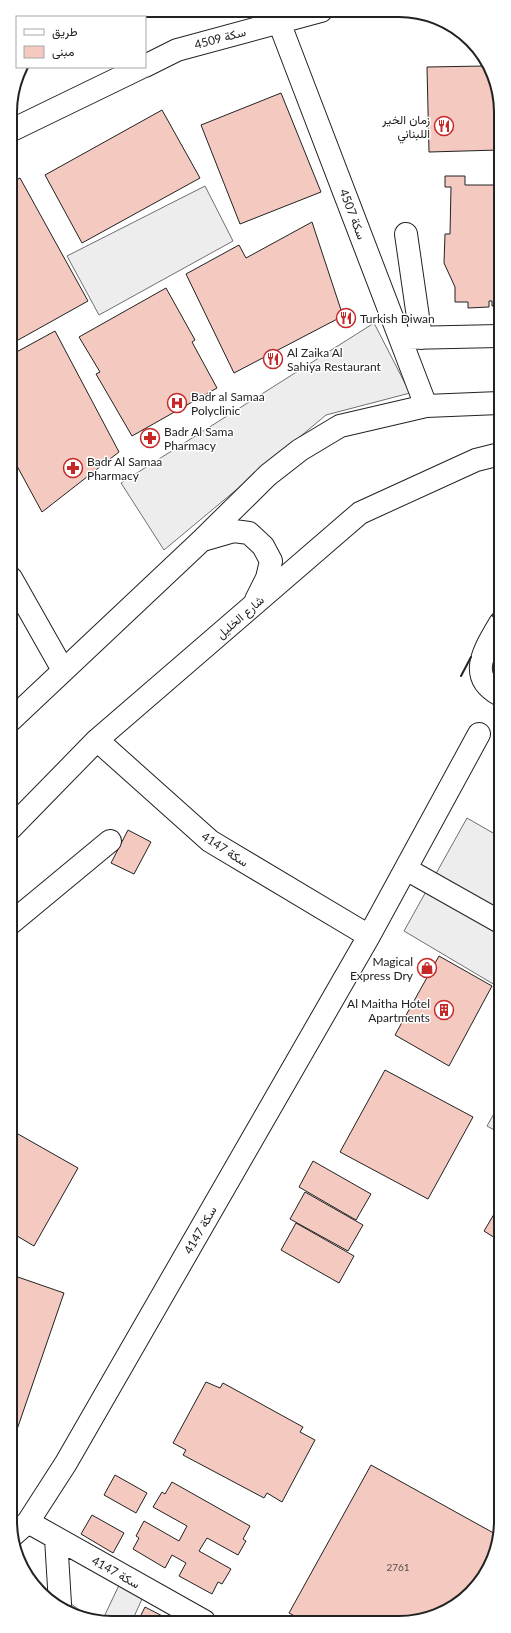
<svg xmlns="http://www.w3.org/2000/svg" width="511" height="1633" font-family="Lato,Vazirmatn,sans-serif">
<rect width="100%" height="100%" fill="#fff"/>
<path fill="#ededed" stroke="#6f6f6f" d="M205 186 233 241 99 315 67 256Z
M374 323 410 393 326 415 164 550 121 483Z
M467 818 500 837V988L404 931Z
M500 1103V1133L487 1126Z
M121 1581 142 1599 132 1621H102Z
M67 1601 95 1621 66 1607Z"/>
<path fill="#f3c9c0" stroke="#222" d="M485 66 499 93V150L429 152 427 67Z
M281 93 321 192 240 224 201 125Z
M162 110 200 178 82 243 45 175Z
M445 176H465V185H499V306H492V301H489V307L468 308V302H455V287L444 263 445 234H450L451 187H445Z
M20 178 88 301 11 344 10 183Z
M312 222 343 316 234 373 186 274 239 245 246 258Z
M166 288 195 340 192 342 217 388 132 436 96 374 100 372 79 337Z
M55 331 119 452 42 512 11 455V355Z
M128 830 151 842 134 874 111 863Z
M439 956 492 986 449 1066 395 1035Z
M385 1070 473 1117 428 1199 340 1152Z
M11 1130 78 1168 34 1246 12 1233Z
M313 1161 371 1194 356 1220 299 1187Z
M305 1192 363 1225 348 1251 290 1219Z
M500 1204V1241L484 1231Z
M296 1223 354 1256 339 1283 281 1250Z
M12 1275 64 1293 12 1444Z
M206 1382 220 1388 223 1383 303 1427 300 1432 315 1440 282 1502 267 1493 264 1498 183 1455 186 1450 173 1443Z
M371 1465 499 1536 498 1538 466 1596 450 1609 418 1621H304L289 1613Z
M115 1475 147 1493 136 1513 104 1495Z
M172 1482 250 1526 243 1539 246 1541 238 1555 207 1538 199 1551 231 1569 222 1584 218 1582 212 1594 179 1576 186 1563 172 1555 165 1568 133 1549 139 1538 136 1536 144 1521 179 1541 187 1526 153 1507 162 1492 165 1494Z
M92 1515 124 1533 113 1553 81 1534Z
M145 1607 172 1621H138Z"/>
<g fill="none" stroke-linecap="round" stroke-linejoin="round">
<g stroke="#222" stroke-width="24">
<path id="minor" d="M279 22 426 406
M145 66 177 50 321 11
M10 131 142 67
M406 234 421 338
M407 338 499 336
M203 540 234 531 249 533 263 546 271 561 267 578 256 600
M11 578 63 670
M500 623C486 648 465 676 500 695
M11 720 201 541 268 475 300 450 340 426 426 406 499 403
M11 828 97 740 360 513 476 460 500 454
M406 869 500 922
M11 923 110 841
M369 936 479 734
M28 1522 204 1621
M12 1536 28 1522 66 1463 369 936 210 841 97 740
M56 1538 60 1604"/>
</g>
<use href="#minor" stroke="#fff" stroke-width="22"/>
<path stroke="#222" stroke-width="2" d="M493 616 500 603
M461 676 471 657"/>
</g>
<defs>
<g id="restaurant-ring" transform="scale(1)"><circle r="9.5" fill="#fff" stroke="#c62828" stroke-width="1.5"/><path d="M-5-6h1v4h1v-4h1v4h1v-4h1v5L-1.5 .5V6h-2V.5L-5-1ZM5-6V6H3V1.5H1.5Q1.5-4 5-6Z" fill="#c62828"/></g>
<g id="hospital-ring" transform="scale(1)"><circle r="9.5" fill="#fff" stroke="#c62828" stroke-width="1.5"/><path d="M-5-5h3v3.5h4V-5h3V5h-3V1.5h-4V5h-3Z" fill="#c62828"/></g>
<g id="pharmacy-ring" transform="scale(1)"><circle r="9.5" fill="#fff" stroke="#c62828" stroke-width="1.5"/><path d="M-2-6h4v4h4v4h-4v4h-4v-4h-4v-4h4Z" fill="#c62828"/></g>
<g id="shop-ring" transform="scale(1)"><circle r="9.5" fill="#fff" stroke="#c62828" stroke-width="1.5"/><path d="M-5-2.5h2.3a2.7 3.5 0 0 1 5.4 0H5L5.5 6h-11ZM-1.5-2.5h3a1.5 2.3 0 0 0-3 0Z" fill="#c62828"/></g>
<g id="building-ring" transform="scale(1)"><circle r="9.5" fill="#fff" stroke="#c62828" stroke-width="1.5"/><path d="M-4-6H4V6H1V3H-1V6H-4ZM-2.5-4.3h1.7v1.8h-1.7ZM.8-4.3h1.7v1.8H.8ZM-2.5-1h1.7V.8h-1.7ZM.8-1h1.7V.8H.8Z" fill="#c62828"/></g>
</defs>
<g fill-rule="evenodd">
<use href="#restaurant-ring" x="444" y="126"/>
<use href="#restaurant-ring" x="346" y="318"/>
<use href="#restaurant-ring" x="273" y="359"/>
<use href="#hospital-ring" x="177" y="403"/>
<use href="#pharmacy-ring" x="150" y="438"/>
<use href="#pharmacy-ring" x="73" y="468"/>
<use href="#shop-ring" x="427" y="968"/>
<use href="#building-ring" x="444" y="1010"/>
</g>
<g text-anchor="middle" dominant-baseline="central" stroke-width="3" stroke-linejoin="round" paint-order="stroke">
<g font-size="10" fill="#564c4a">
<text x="398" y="1567">2761</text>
</g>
<g font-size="12" fill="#222" stroke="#fff">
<text transform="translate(220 38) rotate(-15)">سكة 4509</text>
<text transform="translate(353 214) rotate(69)">سكة 4507</text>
<text transform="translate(240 617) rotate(-41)">شارع الخليل</text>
<text transform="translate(225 849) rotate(33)">سكة 4147</text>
<text transform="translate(200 1230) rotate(-60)">سكة 4147</text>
<text transform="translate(116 1572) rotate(29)">سكة 4147</text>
</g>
<g font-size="12" fill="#222" stroke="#fff" text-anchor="start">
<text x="430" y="119" text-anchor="end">زمان الخير<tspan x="430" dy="14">اللبناني</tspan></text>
<text x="360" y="318">Turkish Diwan</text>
<text x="287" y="352">Al Zaika Al<tspan x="287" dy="14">Sahiya Restaurant</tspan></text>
<text x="191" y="396">Badr al Samaa<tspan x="191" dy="14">Polyclinic</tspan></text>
<text x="164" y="431">Badr Al Sama<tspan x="164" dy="14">Pharmacy</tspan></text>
<text x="87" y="461">Badr Al Samaa<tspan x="87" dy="14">Pharmacy</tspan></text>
<text x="413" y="961" text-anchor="end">Magical<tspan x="413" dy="14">Express Dry</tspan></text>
<text x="430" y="1003" text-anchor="end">Al Maitha Hotel<tspan x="430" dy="14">Apartments</tspan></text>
</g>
</g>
<path d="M0 0H511V1633H0ZM112 17H399A95 95 0 0 1 494 112V1521A95 95 0 0 1 399 1616H112A95 95 0 0 1 17 1521V112A95 95 0 0 1 112 17Z" fill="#fff" fill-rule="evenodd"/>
<path fill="none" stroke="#222" stroke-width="2" d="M112 17H399A95 95 0 0 1 494 112V1521A95 95 0 0 1 399 1616H112A95 95 0 0 1 17 1521V112A95 95 0 0 1 112 17Z"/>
<rect x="16" y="16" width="130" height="52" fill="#ffffff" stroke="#a7a7a7"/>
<rect x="24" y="29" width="20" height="6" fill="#ffffff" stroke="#a7a7a7"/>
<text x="52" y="36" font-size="12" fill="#222222">طريق</text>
<rect x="24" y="46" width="20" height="12" fill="#f3c9c0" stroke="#a7a7a7"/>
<text x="52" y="56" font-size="12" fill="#222222">مبنى</text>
</svg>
